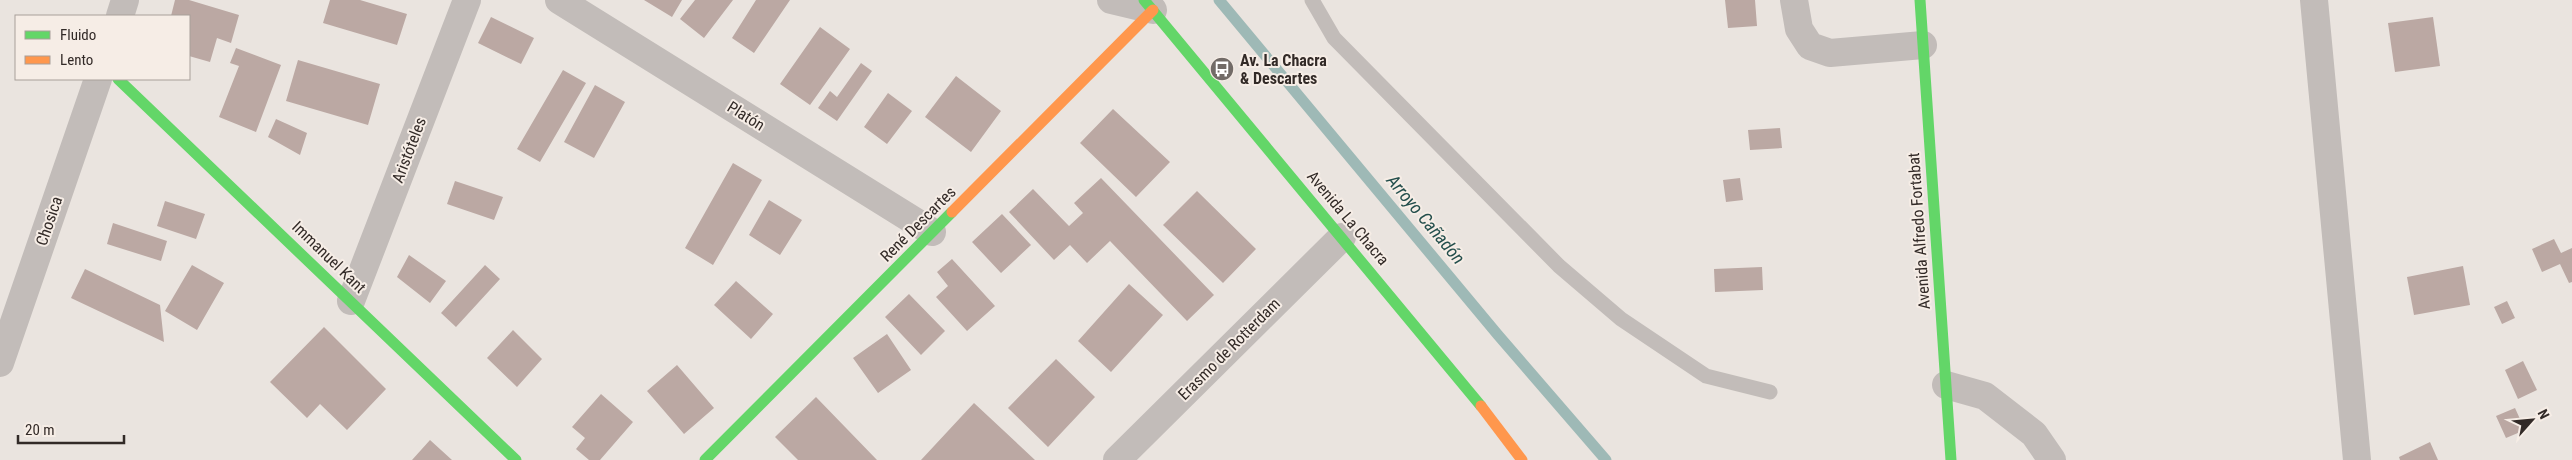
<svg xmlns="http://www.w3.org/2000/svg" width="2572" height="460" font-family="'Roboto Condensed',sans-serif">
<rect width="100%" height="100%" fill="#eae4df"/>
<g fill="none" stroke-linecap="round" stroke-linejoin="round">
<path stroke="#9eb9b6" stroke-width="11" d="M1219 0 1498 335 1606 460"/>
</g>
<path fill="#bba8a3" d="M175 0H189L239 15 231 43 217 38 210 62 189 56V16H171Z
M330 0H360L407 14 397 45 323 23Z
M644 0H682L672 17Z
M695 0H733L704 38 680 19Z
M756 0H790L754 53 732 38Z
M1725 0H1755L1757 26 1728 28Z
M491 17 534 38 521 64 478 43Z
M2433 17 2440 66 2395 72 2388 23Z
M820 27 850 49 810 105 780 84Z
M236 48 281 65 256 132 219 117 239 66 230 63Z
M298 60 380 84 368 125 286 101Z
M861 63 872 71 837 121 818 108 830 91 837 97Z
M563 70 586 83 540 162 517 149Z
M956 76 1001 111 971 152 925 117Z
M595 85 625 102 594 158 564 142Z
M888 93 912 111 887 144 864 127Z
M1113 109 1170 162 1136 197 1080 143Z
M276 119 307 133 300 155 268 137Z
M1780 128 1782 148 1750 150 1748 130Z
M733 163 762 180 713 265 685 248Z
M1101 178 1214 295 1187 321 1110 241 1087 263 1070 245 1054 260 1009 212 1033 189 1069 226 1083 213 1074 203Z
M1740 178 1743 200 1726 202 1723 180Z
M455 181 503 197 494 220 447 204Z
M1197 191 1256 249 1223 283 1163 225Z
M769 200 802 220 780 255 749 235Z
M165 201 205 214 196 239 157 226Z
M1002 214 1031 245 1001 273 972 242Z
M113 223 167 241 161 261 107 244Z
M2554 239 2561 253 2572 248V282L2569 283 2560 264 2542 272 2532 249Z
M409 255 446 281 430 303 397 277Z
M952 259 995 306 967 331 936 297 948 286 937 272Z
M192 265 224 283 197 330 165 311Z
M485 265 500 279 456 327 441 313Z
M2463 266 2470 305 2414 315 2407 277Z
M1762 267 1763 290 1715 292 1714 269Z
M85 269 160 305 164 342 71 298Z
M736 281 773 314 751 339 714 305Z
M1129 284 1163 315 1111 372 1078 341Z
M909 294 945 331 921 355 885 317Z
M2507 301 2515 318 2502 324 2494 307Z
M324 327 386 389 347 430 320 404 307 418 270 382Z
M513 330 542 359 517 387 487 358Z
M887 334 911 370 878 393 853 358Z
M1056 359 1095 397 1048 447 1008 408Z
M2523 361 2537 390 2518 399 2505 370Z
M677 365 714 408 684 434 647 391Z
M601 394 633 422 600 460H589L576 449 585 438 572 427Z
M816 397 877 460H798L775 437Z
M974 403 1035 460H921Z
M2515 408 2525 430 2506 438 2496 416Z
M430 440 452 460H412Z
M2430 442 2438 460H2400L2399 457Z"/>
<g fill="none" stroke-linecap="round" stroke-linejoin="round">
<path stroke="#c2bcb9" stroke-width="15" d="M1312 0 1334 38 1559 266 1621 319 1706 376 1770 392"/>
<path stroke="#c2bcb9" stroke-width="28" d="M559 0 932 232
M1111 0 1153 10
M1794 0 1799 29 1810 46 1830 53 1923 45
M2314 0 2357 460
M120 16 125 0
M351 301 467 0
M0 363 98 79
M1946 385 1985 396 2034 434 2052 460
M1117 460 1342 237"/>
<path stroke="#63d668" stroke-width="11" d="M1144 0 1481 406
M1920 0 1951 460
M118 79 516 460
M705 460 952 212"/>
<path stroke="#ff974d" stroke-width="11" d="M952 212 1153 10
M1481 406 1522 460"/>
</g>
<defs>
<g id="bus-disc" transform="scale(1.25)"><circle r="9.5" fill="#726b67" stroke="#f6ede6"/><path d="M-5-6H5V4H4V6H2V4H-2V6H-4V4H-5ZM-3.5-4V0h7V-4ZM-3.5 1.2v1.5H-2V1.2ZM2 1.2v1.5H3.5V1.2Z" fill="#fff"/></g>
</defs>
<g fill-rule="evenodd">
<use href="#bus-disc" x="1222" y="69"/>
</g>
<g text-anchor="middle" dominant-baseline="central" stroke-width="4" stroke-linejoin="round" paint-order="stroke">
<g font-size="16" font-weight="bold" fill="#322a27" stroke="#f6ede6" text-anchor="start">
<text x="1240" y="60">Av. La Chacra<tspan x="1240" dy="18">&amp; Descartes</tspan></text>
</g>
<g font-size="16" fill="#322a27" stroke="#f6ede6">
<text transform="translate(746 116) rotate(32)">Platón</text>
<text transform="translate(409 150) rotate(-69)">Aristóteles</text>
<text transform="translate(1348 218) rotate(50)">Avenida La Chacra</text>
<text transform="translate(49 221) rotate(-71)">Chosica</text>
<text transform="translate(918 224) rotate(-45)">René Descartes</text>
<text transform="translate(1919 231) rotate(-94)">Avenida Alfredo Fortabat</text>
<text transform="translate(329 257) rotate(44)">Immanuel Kant</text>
<text transform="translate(1229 349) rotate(-45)">Erasmo de Rotterdam</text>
</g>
<g font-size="18" font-style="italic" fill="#234e4c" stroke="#f6ede6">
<text transform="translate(1426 219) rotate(50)">Arroyo Cañadón</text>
</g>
</g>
<rect x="15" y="15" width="175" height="65" fill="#f6ede6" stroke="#a89f9a"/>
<rect x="25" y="31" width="25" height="8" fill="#63d668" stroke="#a89f9a"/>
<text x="60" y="40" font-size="15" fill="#322a27">Fluido</text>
<rect x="25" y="56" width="25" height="8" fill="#ff974d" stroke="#a89f9a"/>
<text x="60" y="65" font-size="15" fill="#322a27">Lento</text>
<g transform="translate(2532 420) rotate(63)" stroke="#f6ede6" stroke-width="4" paint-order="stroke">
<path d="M0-4L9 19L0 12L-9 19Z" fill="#322a27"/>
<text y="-8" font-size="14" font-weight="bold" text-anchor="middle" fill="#322a27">N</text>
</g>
<path d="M18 435v8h106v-8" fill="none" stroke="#322a27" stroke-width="2.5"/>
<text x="25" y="435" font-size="15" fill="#322a27" stroke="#f6ede6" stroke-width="4" paint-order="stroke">20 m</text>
</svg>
